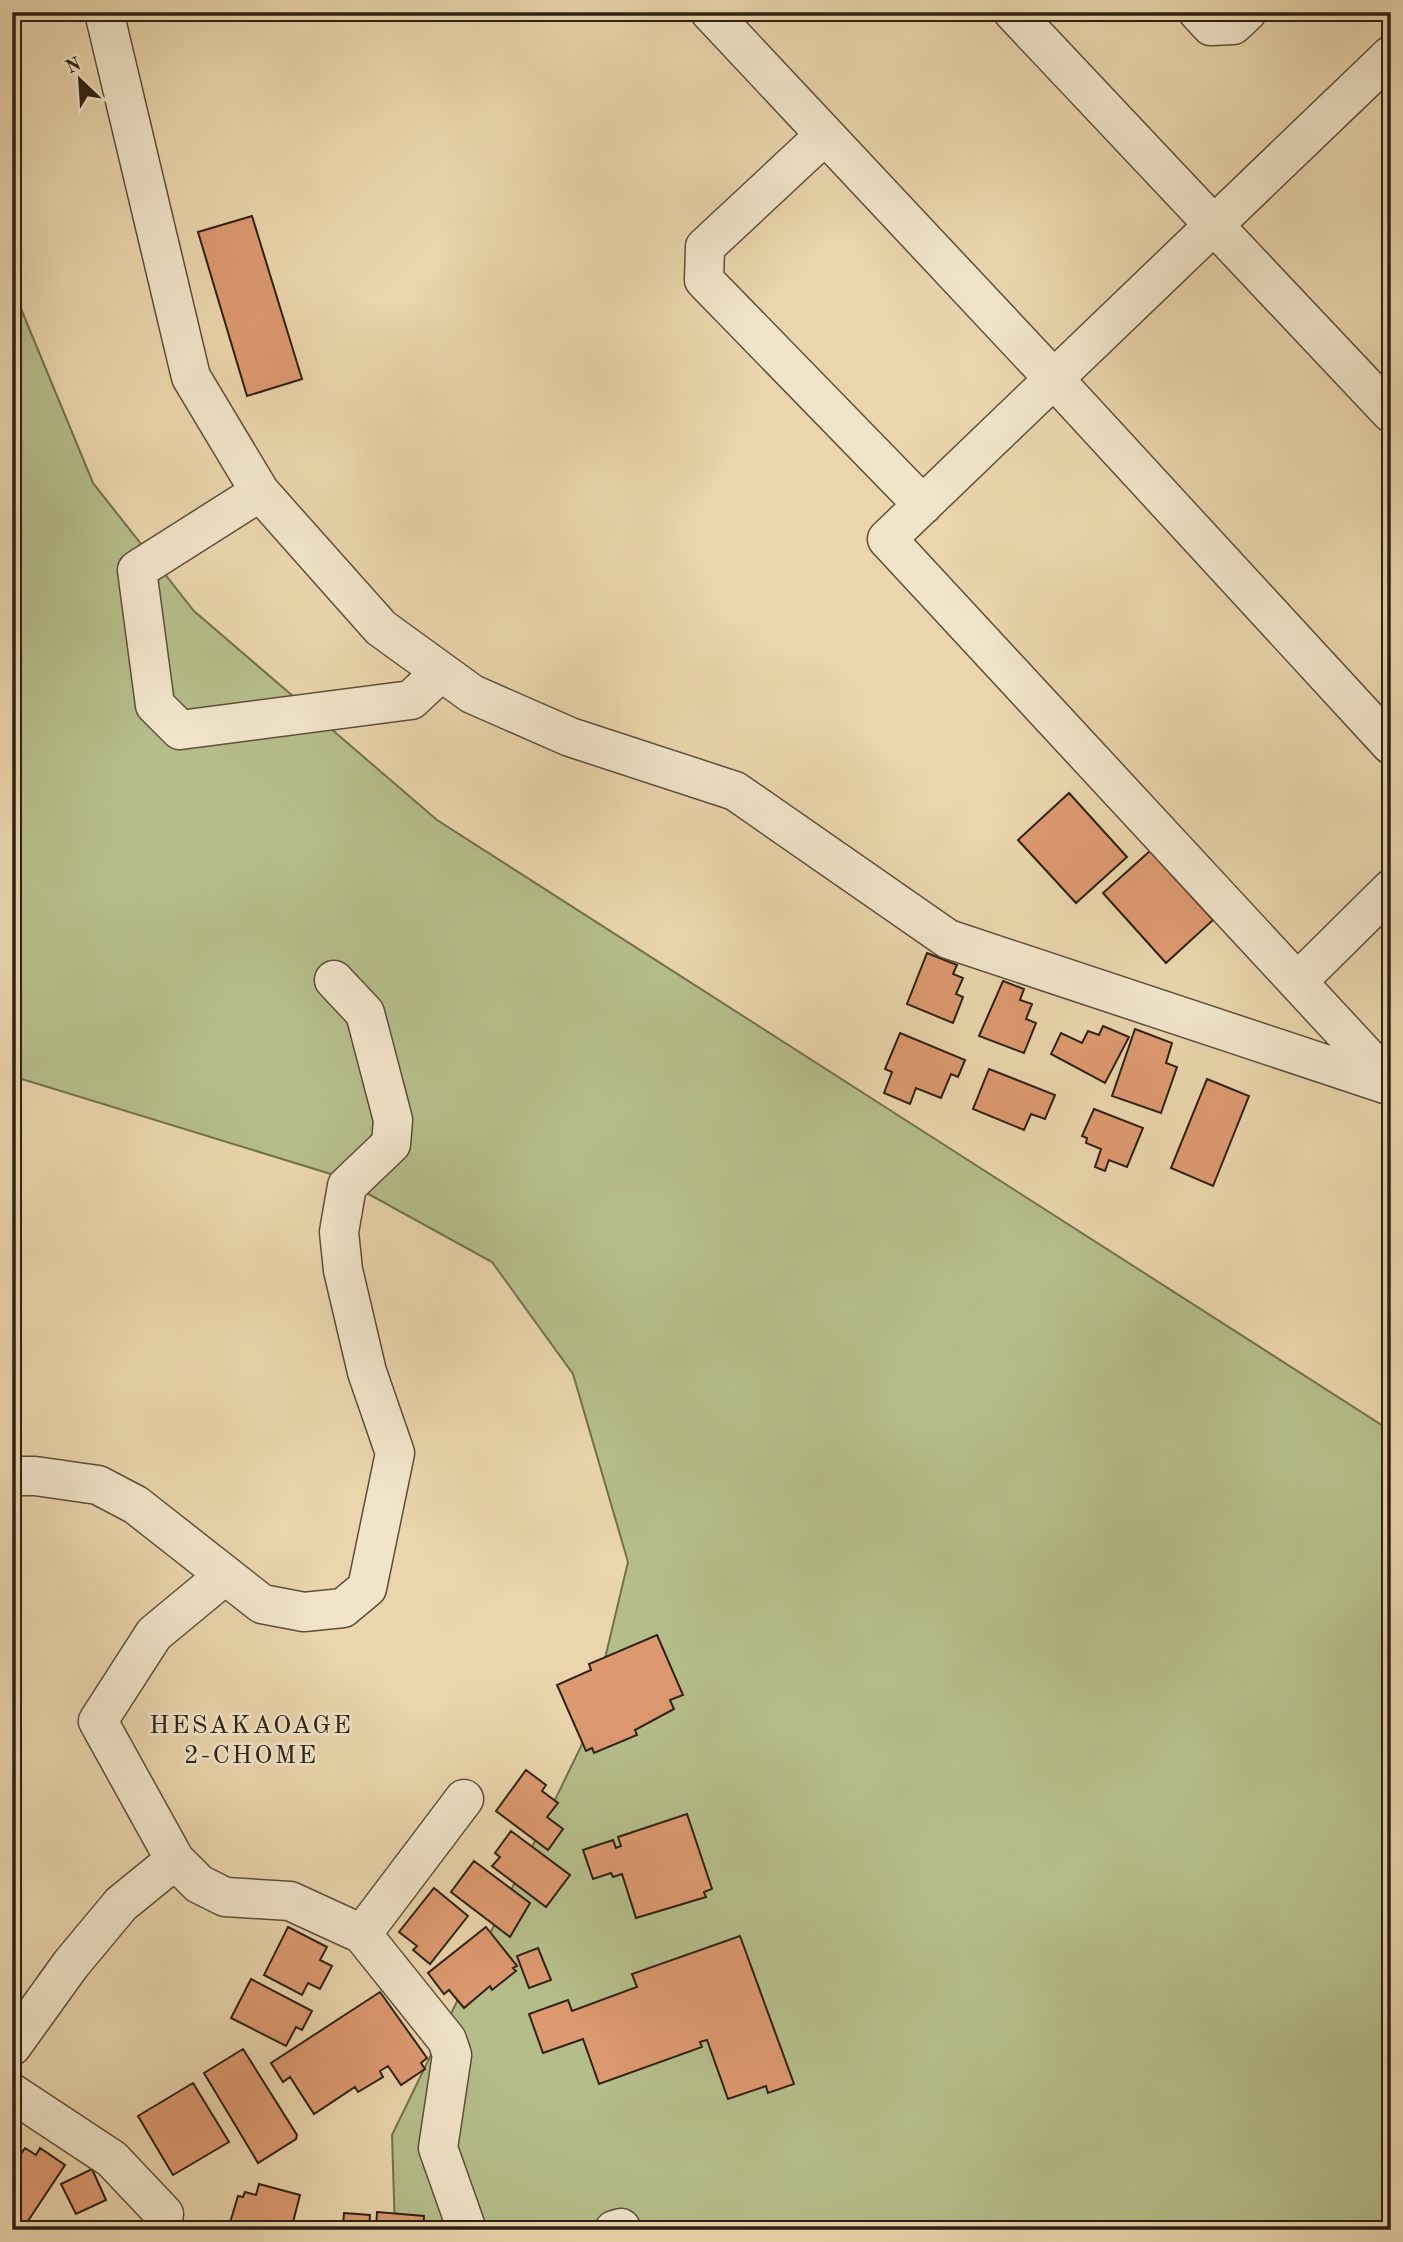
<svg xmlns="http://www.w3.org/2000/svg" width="1403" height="2242" font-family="'Old Standard TT',serif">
<rect width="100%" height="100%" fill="#ead5ac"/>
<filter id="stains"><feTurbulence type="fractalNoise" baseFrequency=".00286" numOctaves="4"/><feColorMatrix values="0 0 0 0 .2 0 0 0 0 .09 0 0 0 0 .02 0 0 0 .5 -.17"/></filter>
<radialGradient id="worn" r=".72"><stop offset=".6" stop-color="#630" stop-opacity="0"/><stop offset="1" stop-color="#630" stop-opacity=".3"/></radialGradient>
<path fill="#b5be8b" stroke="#727050" stroke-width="2" d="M12 287 93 483 194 611 437 820 1391 1431V2230H395L392 2135 587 1734 628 1562 573 1374 492 1262 334 1175 12 1076Z"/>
<path fill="#dd9970" stroke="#2f2115" stroke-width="2" d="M252 216 302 379 247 396 198 232Z
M1069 793 1127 857 1076 903 1018 840Z
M1150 851 1213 920 1166 963 1103 893Z
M927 953 957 965 953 974 963 978 956 994 963 997 953 1023 907 1004Z
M1003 981 1024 989 1020 1000 1032 1004 1026 1019 1036 1023 1024 1053 979 1036Z
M1103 1026 1129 1037 1105 1083 1051 1054 1061 1033 1082 1043 1088 1031 1099 1035Z
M1135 1029 1172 1043 1166 1063 1177 1067 1161 1113 1112 1096Z
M900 1033 965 1060 958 1077 951 1074 941 1098 916 1088 910 1104 884 1093 892 1072 885 1069Z
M989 1069 1055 1095 1045 1119 1031 1114 1024 1130 973 1109Z
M1207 1079 1249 1096 1213 1186 1171 1168Z
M1094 1109 1143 1128 1127 1167 1109 1160 1105 1171 1095 1167 1101 1149 1086 1143 1087 1138 1082 1136Z
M657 1635 683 1695 670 1700 674 1709 635 1730 637 1735 594 1753 592 1748 586 1751 557 1685 591 1670 589 1664Z
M526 1770 546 1785 542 1791 558 1803 547 1817 563 1829 548 1850 496 1811Z
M687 1814 712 1889 704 1892 706 1897 636 1918 622 1874 613 1877 611 1873 593 1879 583 1850 613 1840 616 1848 621 1846 618 1837Z
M511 1831 570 1875 546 1907 492 1866 500 1857 495 1853Z
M474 1861 530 1903 510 1937 451 1892Z
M434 1888 468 1916 430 1964 413 1950 417 1946 399 1932Z
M288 1927 327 1947 320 1960 332 1966 320 1989 308 1983 302 1995 264 1975Z
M486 1927 517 1966 513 1968 516 1971 492 1990 490 1986 464 2008 449 1990 444 1994 428 1973Z
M740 1936 794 2084 768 2093 766 2086 728 2099 707 2040 700 2042 702 2047 599 2084 583 2039 543 2053 529 2014 568 2000 572 2011 637 1987 632 1974Z
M538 1948 551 1980 529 1988 517 1956Z
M251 1979 312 2011 302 2030 296 2027 286 2046 231 2018Z
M380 1992 427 2058 421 2063 425 2069 401 2085 388 2066 380 2071 383 2077 358 2092 355 2087 314 2114 290 2077 283 2082 271 2063Z
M243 2049 297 2135 296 2139 258 2163 204 2073Z
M193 2083 229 2142 173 2175 138 2116Z
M25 2148 36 2155 40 2148 65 2165 22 2230H12V2167Z
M92 2169 106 2200 76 2214 61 2184Z
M259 2184 300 2195 291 2230H243L229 2226 238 2196 243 2197 245 2192 256 2195Z
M377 2212 424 2216 423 2230H376Z
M344 2213 370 2215 369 2230H302L303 2222 343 2225Z"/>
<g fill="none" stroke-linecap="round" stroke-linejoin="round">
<g stroke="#5e4e3b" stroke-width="41">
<path id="minor" d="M104 12 191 377 260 492 381 628 472 694 570 737 735 791 948 939 1391 1086
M710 12 1054 379 1391 745
M1013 12 1391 413
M1198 12 1211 26 1233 25 1247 12
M1391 55 887 539 1391 1083
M825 135 705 247 704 280 923 505
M260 492 137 570 155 705 180 730 411 700 441 672
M1299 980 1391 889
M12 1476H35L98 1485 136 1505 262 1604 304 1612 343 1608 367 1588 395 1453 367 1372 343 1270 339 1232 347 1186 391 1144 393 1120 365 1013 334 980
M175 1860 199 1884 225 1897 290 1901 362 1934 447 2040 452 2055 438 2148 467 2230
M362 1934 464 1799
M12 2046 71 1964 121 1904 175 1860 98 1721 154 1634 224 1576
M12 2093 112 2159 164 2214
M614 2230 621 2228"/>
</g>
<use href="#minor" stroke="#f1e4c9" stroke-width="38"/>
</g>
<g text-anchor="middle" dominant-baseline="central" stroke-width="5" stroke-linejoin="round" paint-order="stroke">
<g font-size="26" letter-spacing="2" fill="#2f2115" stroke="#f1e4c9">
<text x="251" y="1726">HESAKAOAGE<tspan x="251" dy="30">2-CHOME</tspan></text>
</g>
</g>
<rect width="1403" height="2242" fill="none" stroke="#ead5ac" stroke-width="42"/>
<rect x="14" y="14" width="1375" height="2214" fill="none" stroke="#2f2115" stroke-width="3.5"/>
<rect x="21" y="21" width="1361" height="2200" fill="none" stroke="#2f2115" stroke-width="2"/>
<g transform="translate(80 80) rotate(335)" stroke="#f1e4c9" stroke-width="5" paint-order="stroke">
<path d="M0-5L12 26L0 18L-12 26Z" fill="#2f2115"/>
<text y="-10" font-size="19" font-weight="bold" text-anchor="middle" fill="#2f2115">N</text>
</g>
<rect width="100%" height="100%" filter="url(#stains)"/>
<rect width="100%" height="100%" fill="url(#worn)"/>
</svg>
